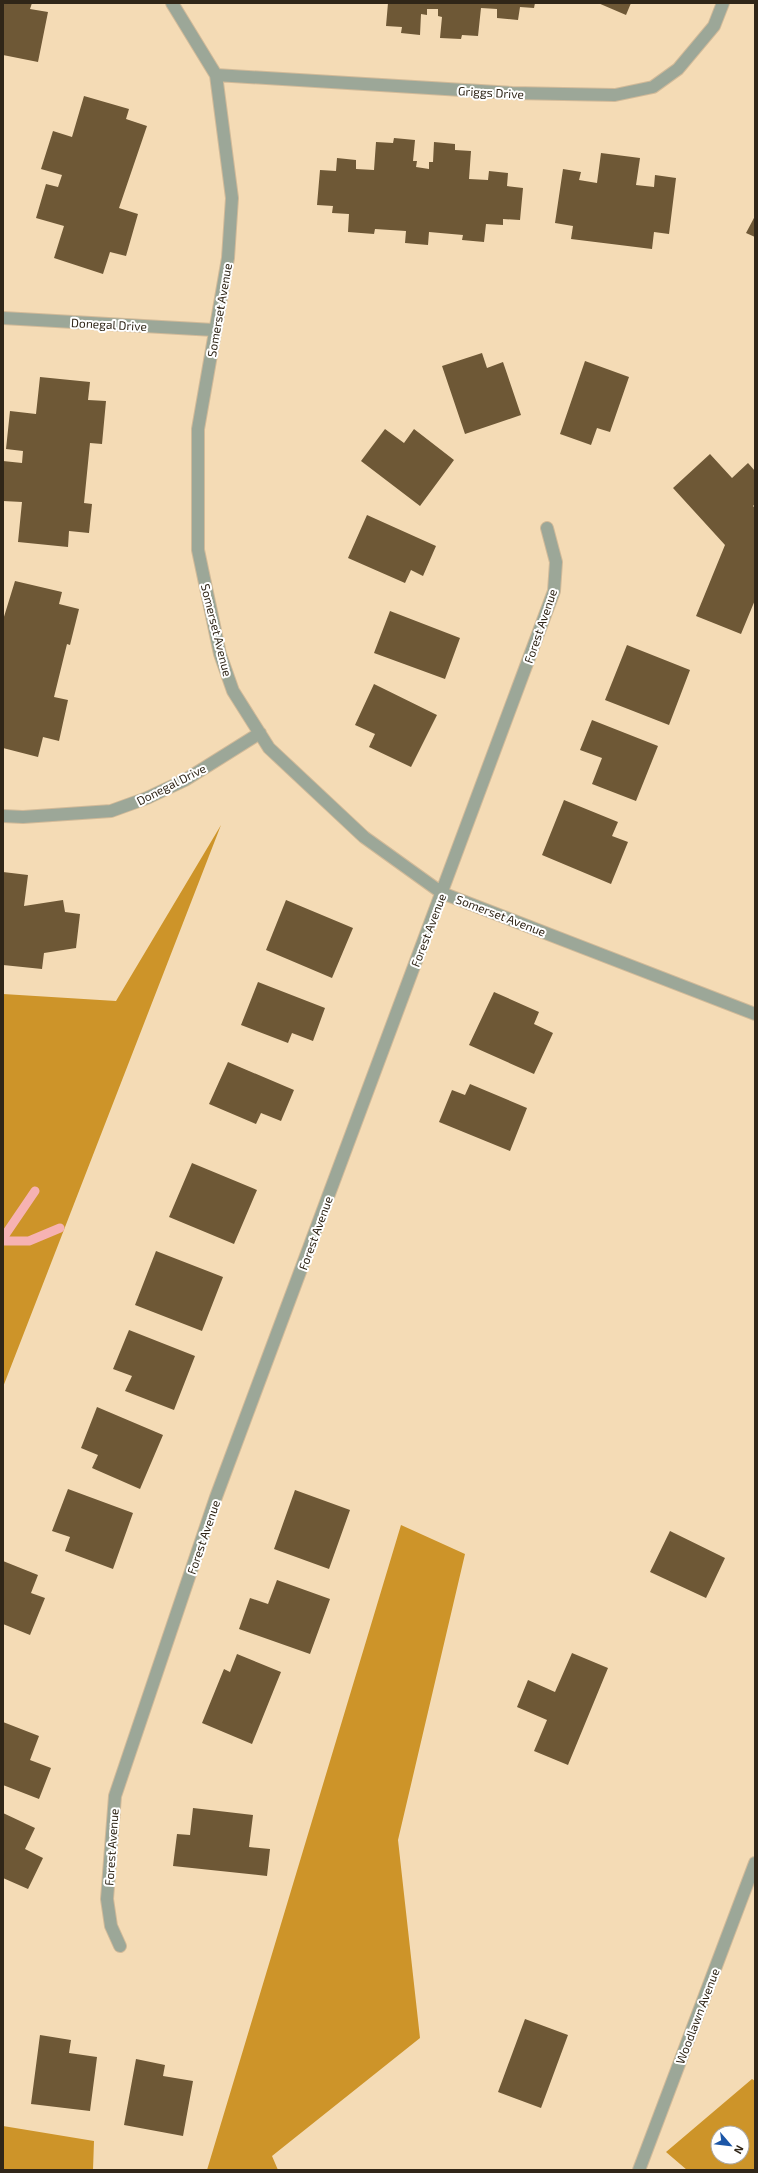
<svg xmlns="http://www.w3.org/2000/svg" width="758" height="2173" font-family="'Exo 2',sans-serif">
<rect width="100%" height="100%" fill="#f4dbb5"/>
<path fill="#cd9429" fill-rule="evenodd" d="M221 825 3 1387V994L116 1001Z
M401 1525 465 1554 398 1840 420 2038 272 2156 278 2170H207Z
M752 2079 755 2081V2170H687L666 2152ZM718 2133H742V2157H718Z
M3 2126 94 2141 93 2170H3Z"/>
<g fill="none" stroke-linecap="round" stroke-linejoin="round">
<path stroke="#f6b2b3" stroke-width="9" d="M3 1238 35 1191
M3 1241H29L60 1228"/>
</g>
<path fill="#6e5836" d="M3 3H32L30 9 48 12 38 62 3 55Z
M388 3H535L534 8 520 7 518 20 497 18V9L481 8 478 36 462 35 461 39 440 38 442 17 438 16V9H427V15L421 14 420 35 401 33 402 27 386 26Z
M598 3H631L626 15Z
M84 96 129 109 126 119 147 126 119 208 138 214 126 256 110 252 103 274 54 258 64 226 36 218 46 184 58 187 62 175 41 169 53 131 72 137Z
M394 138 415 140 413 161H417L416 167 429 169V162H433L434 142 455 144V150L471 151 469 179 488 180 489 171 508 173 507 186 523 188 520 220 503 219V225L486 224 484 242 462 240 463 235 429 232 428 245 405 243 406 231 375 229 374 234 348 232 349 214 332 213 333 206 317 205 320 170 336 171 337 158 356 160V169L374 170 376 142 393 143Z
M601 153 640 158 636 185 654 187 655 175 676 178 669 234 654 232 652 249 571 239 573 226 555 223 563 169 581 172 579 180 597 183Z
M755 216V237L746 233Z
M482 353 487 368 503 362 521 415 465 434 442 366Z
M585 361 629 377 610 432 597 428 591 445 560 434Z
M40 377 90 382 88 400 106 401 102 444 90 443 84 503 92 504 89 533 69 531 68 547 18 542 22 502 3 501V461L22 463 23 451 6 449 10 411 36 414Z
M385 429 404 443 414 429 454 460 420 506 361 461Z
M710 454 732 478 748 463 755 471V504L753 506 755 508V600L741 634 696 616 725 545 673 488Z
M367 515 436 546 423 576 411 570 405 583 348 558Z
M15 581 62 592 59 604 79 609 70 645 67 644 54 697 68 700 59 741 43 737 38 757 3 748V620Z
M390 611 460 638 445 679 374 653Z
M627 645 690 670 669 725 605 700Z
M374 684 437 715 411 767 369 747 375 734 355 725Z
M592 720 658 746 636 801 592 784 602 758 580 750Z
M564 800 618 822 612 836 628 842 611 884 542 855Z
M3 872 28 875 24 906 63 900 65 912 80 914 76 948 44 953 42 969 3 965Z
M286 900 353 928 332 978 266 950Z
M258 982 325 1008 313 1041 292 1033 288 1043 241 1025Z
M494 992 539 1012 534 1024 553 1033 534 1074 469 1045Z
M228 1062 294 1090 281 1121 261 1113 256 1124 209 1104Z
M470 1084 527 1108 510 1151 439 1122 452 1090 465 1095Z
M192 1163 257 1190 234 1244 169 1217Z
M156 1251 223 1277 202 1331 135 1305Z
M129 1330 195 1356 174 1410 125 1391 132 1376 113 1369Z
M97 1407 163 1435 140 1489 92 1468 98 1455 81 1448Z
M68 1489 133 1513 113 1569 65 1551 70 1537 52 1531Z
M295 1490 350 1510 329 1569 274 1549Z
M670 1531 725 1558 706 1598 650 1572Z
M3 1561 38 1575 31 1593 45 1598 30 1635 3 1624Z
M277 1580 330 1599 310 1654 239 1629 250 1598 268 1604Z
M572 1653 608 1668 568 1765 534 1751 547 1720 517 1707 528 1680 555 1692Z
M237 1654 281 1672 252 1744 202 1723 224 1669 230 1672Z
M3 1722 39 1736 30 1760 51 1768 39 1799 3 1785Z
M193 1808 253 1815 249 1847 270 1849 267 1876 173 1866 177 1834 190 1835Z
M3 1813 35 1828 25 1849 43 1858 28 1889 3 1878Z
M525 2019 568 2035 541 2108 498 2092Z
M40 2035 71 2040 69 2053 97 2057 90 2111 31 2104Z
M136 2059 165 2065 163 2076 193 2081 183 2136 124 2125Z"/>
<g fill="none" stroke-linecap="round" stroke-linejoin="round">
<g stroke="#d1ba99" stroke-width="14">
<path id="minor" d="M172 3 216 75 232 198 228 258 198 429V550L220 654 233 691 269 748 364 837 442 893 755 1014
M216 75 512 93 615 95 653 87 678 69 714 26 723 3
M3 318 214 330
M3 816 23 817 111 811 147 798 185 780 260 733
M120 1946 111 1926 107 1899 115 1796 216 1497 554 591 556 562 547 528
M639 2170 755 1863"/>
</g>
<use href="#minor" stroke="#9ca798" stroke-width="12"/>
</g>
<g text-anchor="middle" dominant-baseline="central" stroke-width="4" stroke-linejoin="round" paint-order="stroke">
<g font-size="12" fill="#302618" stroke="#fff">
<text transform="translate(491 92) rotate(3)">Griggs Drive</text>
<text transform="translate(219 310) rotate(-80)">Somerset Avenue</text>
<text transform="translate(109 324) rotate(3)">Donegal Drive</text>
<text transform="translate(540 626) rotate(-71)">Forest Avenue</text>
<text transform="translate(217 630) rotate(76)">Somerset Avenue</text>
<text transform="translate(171 784) rotate(-27)">Donegal Drive</text>
<text transform="translate(501 915) rotate(21)">Somerset Avenue</text>
<text transform="translate(428 930) rotate(-69)">Forest Avenue</text>
<text transform="translate(315 1233) rotate(-70)">Forest Avenue</text>
<text transform="translate(203 1537) rotate(-71)">Forest Avenue</text>
<text transform="translate(111 1847) rotate(-86)">Forest Avenue</text>
<text transform="translate(697 2016) rotate(-69)">Woodlawn Avenue</text>
</g>
</g>
<rect width="758" height="2173" fill="none" stroke="#302618" stroke-width="8"/>
<g transform="translate(730 2145) rotate(118)"><circle r="19" fill="#ffffff" stroke="#aca8a3"/>
<path d="M0-3L7 15L0 10L-7 15Z" fill="#1c56a7"/>
<text y="-6" font-size="11" font-weight="bold" text-anchor="middle" fill="#302618">N</text>
</g>
</svg>
